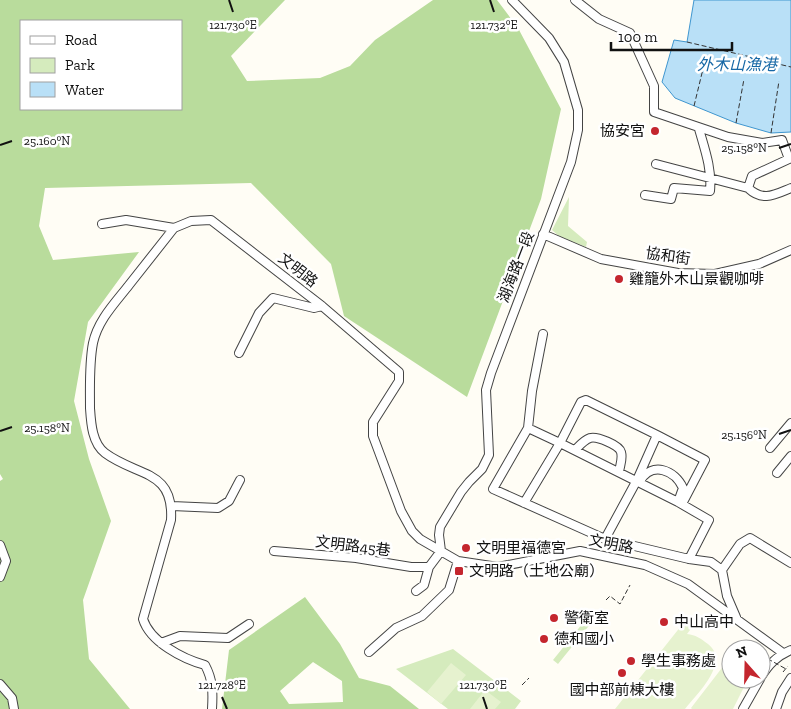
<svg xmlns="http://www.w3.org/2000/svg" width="791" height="709" font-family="'Zilla Slab','Noto Sans TC',serif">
<rect width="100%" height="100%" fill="#fffdf5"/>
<path fill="#d5ebbd" d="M569 197 568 226 587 242 586 247 560 237 552 230Z
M594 615 596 617 558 664 553 660 587 618 590 620Z
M453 649 521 701 515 709H448L396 669Z"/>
<path fill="#b9dc9c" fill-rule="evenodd" d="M0 0H285L231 56 247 81 320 78 350 66 375 40 433 0H497L518 28 561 109 541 199 467 397 344 316 331 264 251 183 45 188 39 226 53 260 139 252 88 322 74 401 89 459 111 521 83 600 89 659 130 709H0V481L3 479 0 474ZM21 21H181V109H21Z
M305 597 340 644 359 678 390 686 419 709H222L229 650ZM313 662 342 681 343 702 289 704 280 691Z"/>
<path fill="#e6f2cf" d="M685 621 693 626 687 634C696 635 700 638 708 644 731 662 697 694 685 709H615Z
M728 660 731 662V679H748L733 709H692L691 708Z
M451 663 466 675 441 704 427 692Z
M485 690 501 702 495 709H470Z"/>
<path fill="#b9e0f7" stroke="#3f96cf" d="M694 0H791V132L771 133 736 123 675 98 662 82 674 40 687 42Z"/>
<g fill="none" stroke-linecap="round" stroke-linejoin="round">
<g stroke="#444" stroke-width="10">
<path id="minor" d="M575 0 599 19 630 33 654 86V112L728 137 762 143 782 140 789 159
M656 164 748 188C763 202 774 195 791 188
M748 188 752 176 791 158
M645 195 671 199 674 188 710 191C712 169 705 150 699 129
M102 224 126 220 174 228
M543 234 601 259 678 273 715 274 759 264 791 250
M543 334 532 391 528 428 560 443 581 402 586 400 657 435 637 480 605 539
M239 353 259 313 273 298 314 308 322 306
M528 428 493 489 605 539 689 559 711 562 722 570
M657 435 705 460 682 504
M770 448 791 423
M575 450C579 446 584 440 590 438 597 436 619 445 621 452 623 459 620 465 619 472
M777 473 791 456
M640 481C652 461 675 470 683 488L678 502
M524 503 560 443 678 502 709 520 689 559
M172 506 218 508 229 501 240 480
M0 545 6 561 0 577
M274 551 356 558 411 567H429L441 551
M441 551 439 535 440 527 461 492 469 482 482 469 489 455 486 390 491 373 571 162 578 130V110L564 62 549 38 512 0
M416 591 424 585 429 567
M736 617 727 596 722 570 740 544 750 538 791 563
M161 643 180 636 228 638 249 624
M369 652 396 628 422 616 449 590 458 561
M761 677C769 664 777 656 791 650
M0 684 12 698 14 709
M212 709C213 692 213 680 205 665 183 659 150 642 143 619L171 520C174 469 137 477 105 453 92 443 91 423 90 408 90 386 89 364 93 343 98 320 115 303 129 285 144 266 159 247 174 228L191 221 211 220 322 306 399 372V381L373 422V436L401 511 412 531 420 539 458 561 498 567 580 551 645 565 688 584 783 653
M743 709 760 679
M776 709 782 692 791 678"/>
</g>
<path stroke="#333" stroke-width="1" stroke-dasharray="5 2.5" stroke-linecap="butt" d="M687 42 755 58
M774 63 791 67
M694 106 703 69
M736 123 744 79
M771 133 779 81
M606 600 610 596 620 604 630 585
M754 647 756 649
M783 672 788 666
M522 685 529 678"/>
<use href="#minor" stroke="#fff" stroke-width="8"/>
<path stroke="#333" stroke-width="1" stroke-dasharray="5 2.5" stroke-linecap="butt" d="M761 655 786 669"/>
</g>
<path fill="none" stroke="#111" stroke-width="2" d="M229 0 233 12M490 0 494 12M0 145 12 141M779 148 791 144M0 431 12 427M779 434 791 430M222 697 227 709M483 697 487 709"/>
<g fill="#c4262e" stroke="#fff" stroke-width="2">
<circle cx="655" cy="131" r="5"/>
<circle cx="619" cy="279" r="5"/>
<circle cx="466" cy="548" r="5"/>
<rect x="454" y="566" width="10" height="10" rx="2.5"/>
<circle cx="554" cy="618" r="5"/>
<circle cx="664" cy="622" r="5"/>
<circle cx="544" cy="639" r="5"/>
<circle cx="631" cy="661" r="5"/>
<circle cx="622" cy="673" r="5"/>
</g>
<g text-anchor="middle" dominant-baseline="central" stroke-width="5" stroke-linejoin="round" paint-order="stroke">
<g font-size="15" fill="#111" stroke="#fff" text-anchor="start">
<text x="645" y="131" text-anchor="end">協安宮</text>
<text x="629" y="279">雞籠外木山景觀咖啡</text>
<text x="476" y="548">文明里福德宮</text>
<text x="469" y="571">文明路（土地公廟）</text>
<text x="564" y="618">警衛室</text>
<text x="674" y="622">中山高中</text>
<text x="554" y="639">德和國小</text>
<text x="641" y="661">學生事務處</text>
<text x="622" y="690" text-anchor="middle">國中部前棟大樓</text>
</g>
<g font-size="15" fill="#111" stroke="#fff">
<text transform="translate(668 256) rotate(8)">協和街</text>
<text transform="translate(516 267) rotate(-69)">湖海路一段</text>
<text transform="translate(298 270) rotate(38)">文明路</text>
<text transform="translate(611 544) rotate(11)">文明路</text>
<text transform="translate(353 546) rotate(7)">文明路45巷</text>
</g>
<g font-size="16" font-style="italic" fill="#1768a6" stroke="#fff">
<text x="737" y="64">外木山漁港</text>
</g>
</g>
<g font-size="12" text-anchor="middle" fill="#111" stroke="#fff" stroke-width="5" stroke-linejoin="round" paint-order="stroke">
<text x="233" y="29">121.730°E</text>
<text x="494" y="29">121.732°E</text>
<text x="47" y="145">25.160°N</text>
<text x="744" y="152">25.158°N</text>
<text x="47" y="432">25.158°N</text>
<text x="744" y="439">25.156°N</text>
<text x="222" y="689">121.728°E</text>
<text x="483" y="689">121.730°E</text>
</g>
<rect x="20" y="20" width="162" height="90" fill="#ffffff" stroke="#a0a0a0"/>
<rect x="30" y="36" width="25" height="8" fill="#ffffff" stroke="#a0a0a0"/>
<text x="65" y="45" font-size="15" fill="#111111">Road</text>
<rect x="30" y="58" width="25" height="15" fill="#d5ebbd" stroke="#a0a0a0"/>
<text x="65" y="70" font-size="15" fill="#111111">Park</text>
<rect x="30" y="82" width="25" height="15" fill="#b9e0f7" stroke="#a0a0a0"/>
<text x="65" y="95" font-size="15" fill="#111111">Water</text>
<g transform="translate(746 664) rotate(340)"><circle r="24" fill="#ffffff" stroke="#a0a0a0"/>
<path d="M0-4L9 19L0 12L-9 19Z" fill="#c4262e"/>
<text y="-8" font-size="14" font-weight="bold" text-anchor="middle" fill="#111111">N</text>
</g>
<path d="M611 42v8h121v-8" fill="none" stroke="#111111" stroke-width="2.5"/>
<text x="618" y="42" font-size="15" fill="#111111" stroke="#ffffff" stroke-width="4" paint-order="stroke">100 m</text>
</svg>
